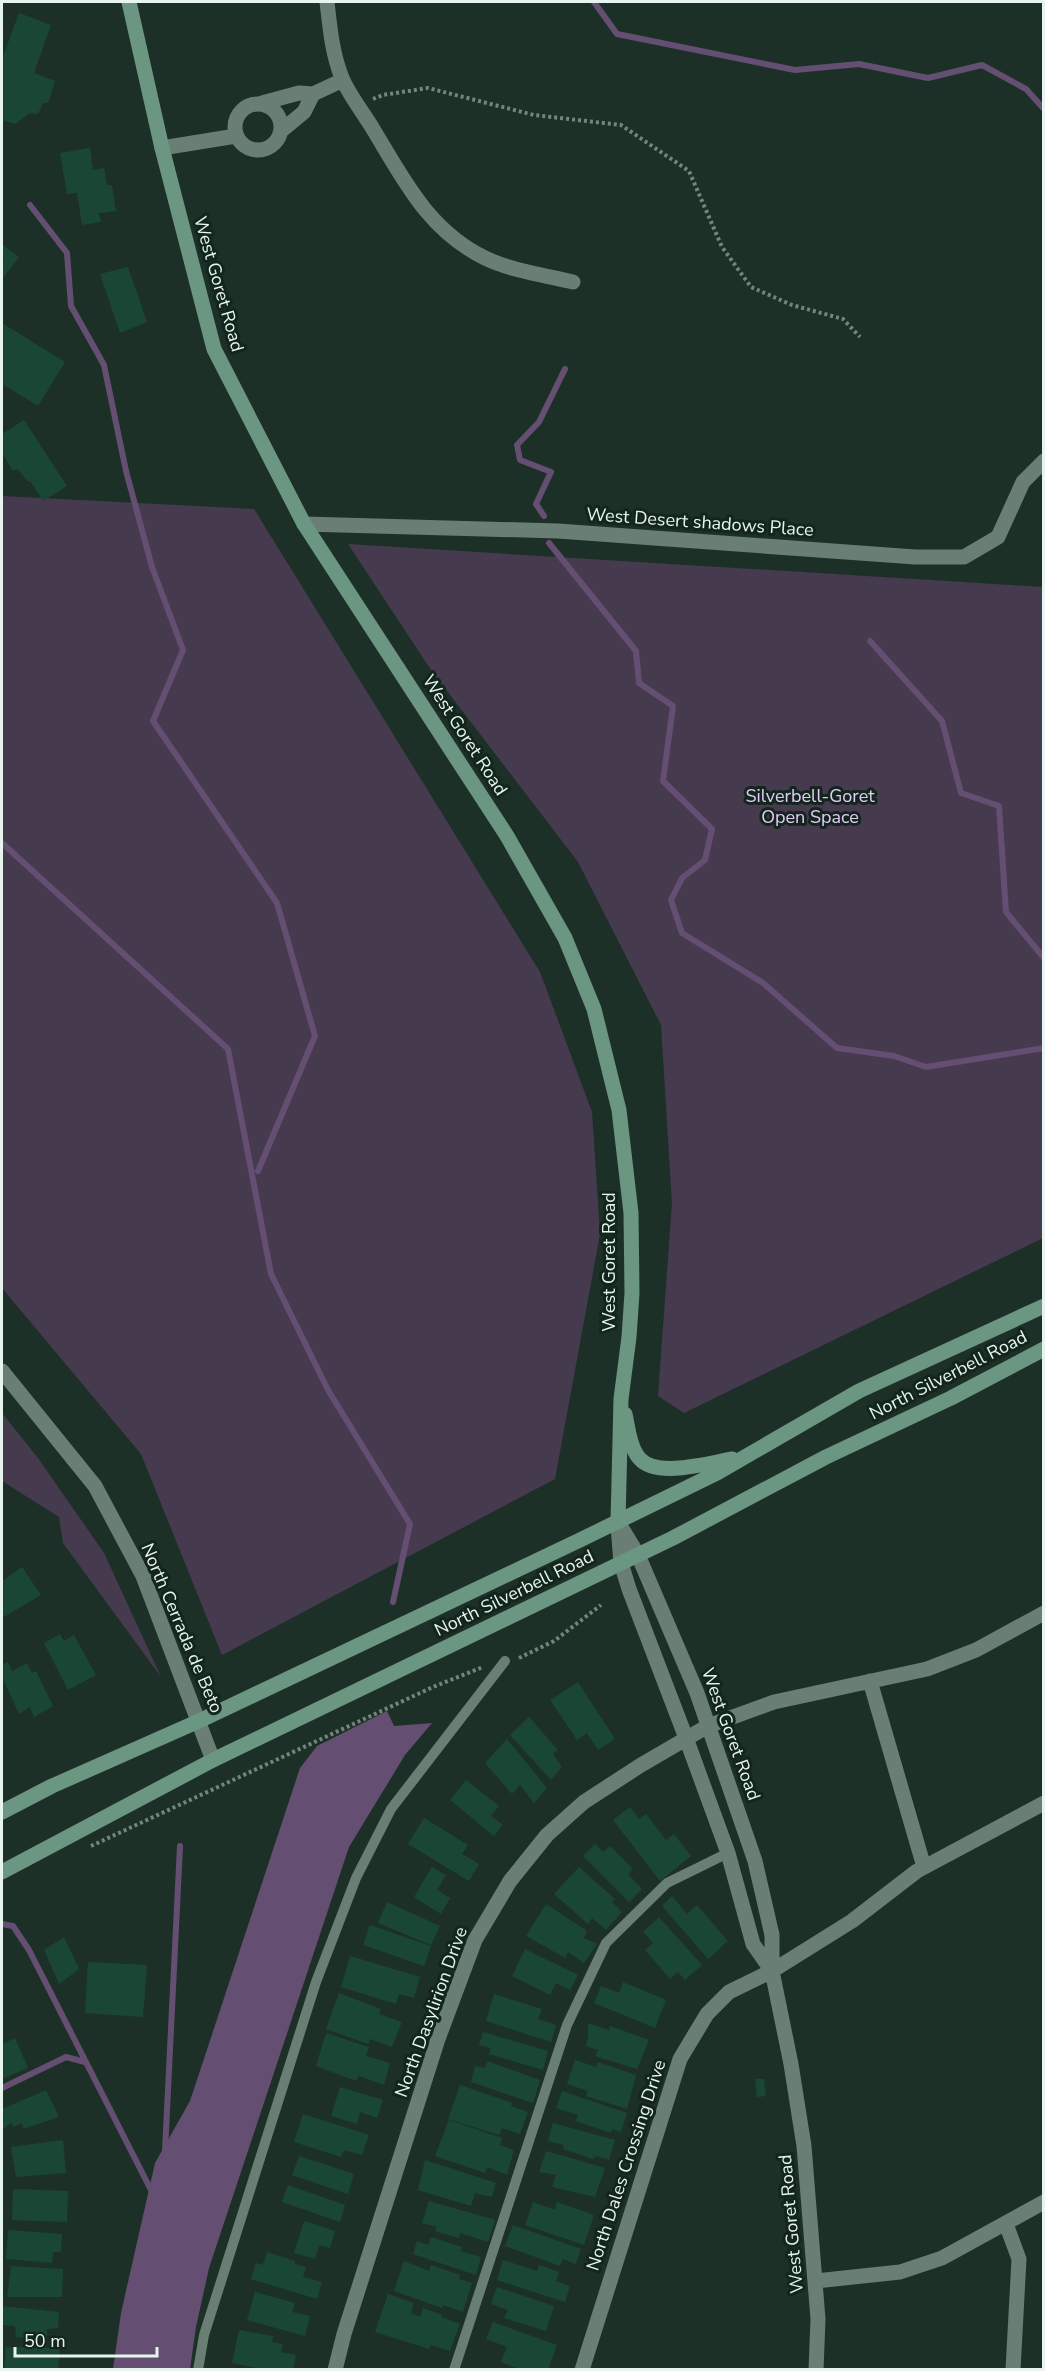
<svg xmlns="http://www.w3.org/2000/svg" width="1045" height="2371" font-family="'Nunito Sans',sans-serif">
<rect width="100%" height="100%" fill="#1d3027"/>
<path fill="#463a4f" d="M2 496 254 509 540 972 592 1112 600 1234 555 1479 222 1655 141 1454 2 1288Z
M348 544 1043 587V1238L684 1413 658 1396 672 1203 661 1025 578 862 431 670Z
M2 1413 38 1458 104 1553 161 1677 63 1543 59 1517 2 1481Z"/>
<path fill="#644f72" d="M387 1711 394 1726 432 1723 405 1755 349 1847 209 2268 196 2327 190 2369H113L121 2313 155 2163 190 2101 300 1768 317 1746Z"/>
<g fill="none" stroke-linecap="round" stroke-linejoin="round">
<path stroke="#644f72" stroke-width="6" d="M594 2 617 34 795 70 859 64 928 78 982 65 1026 89 1044 109
M30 205 67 253 71 306 104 365 126 471 152 567 183 650 153 721 277 903 315 1036 258 1171
M544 516 536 504 551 472 520 460 517 445 539 422 565 369
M549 543 636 651 639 683 673 706 663 781 712 829 705 860 682 878 671 900 682 933 763 983 837 1048 894 1056 926 1067 1044 1048
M870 641 942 721 961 793 999 806 1006 912 1044 958
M2 843 228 1049 271 1274 328 1390 410 1524 393 1602
M2 1924 13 1926 29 1950 153 2194
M2 2088 66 2057 85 2062
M165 2151 180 1846"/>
</g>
<path fill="#1a4734" d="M19 13 51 25 34 73 55 81 48 103H43L38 114 30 113 15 124 2 120V59Z
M90 148 93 170 104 168 107 185H112L116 211 99 213 101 222 82 225 77 193 67 194 60 153Z
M2 244 19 257 2 279Z
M128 267 147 322 120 333 100 274Z
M2 323 65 362 38 406 2 384Z
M24 420 67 486 43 501 30 481H27L18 469 13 471 2 453V443H3L2 434Z
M22 1567 41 1595 2 1618V1581Z
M60 1634 64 1641 74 1635 96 1675 68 1690 44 1643Z
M8 1662 12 1671 27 1663 32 1673 36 1671 53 1706 34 1717 30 1707 19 1714 2 1677V1665Z
M578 1682 615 1739 598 1750 587 1733 577 1740 550 1700Z
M529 1717 558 1750 553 1754 562 1767 551 1780 510 1735Z
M507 1739 547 1788 534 1803 520 1785 512 1794 485 1763Z
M466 1780 499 1806 491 1816 503 1825 494 1836 450 1800Z
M630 1807 639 1819 646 1814 666 1840 674 1834 691 1856 660 1881 613 1820Z
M424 1818 468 1845 462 1854 479 1864 469 1881 408 1844Z
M595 1844 603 1852 610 1846 633 1869 628 1874 642 1889 629 1902 583 1856Z
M432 1867 446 1875 437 1890 450 1898 441 1914 414 1897Z
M579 1867 615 1899 612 1902 622 1912 606 1930 592 1918 588 1924 554 1894Z
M672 1896 687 1914 697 1905 728 1941 708 1959 662 1906Z
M387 1902 440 1926 431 1945 378 1923Z
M546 1904 587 1931 584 1938 597 1944 584 1963 568 1952 565 1958 526 1936Z
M659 1917 702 1965 685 1980 678 1972 670 1979 645 1950 653 1943 643 1932Z
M370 1925 431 1946 424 1966 363 1945Z
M64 1937 79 1969 59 1984 44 1950Z
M525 1949 578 1975 570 1990 556 1983 550 1995 512 1976Z
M350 1956 420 1977 414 1998 399 1994 396 2004 341 1987Z
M88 1962 147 1965 143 2017 85 2013Z
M623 1982 666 2000 655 2028 594 2003 601 1986 619 1993Z
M339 1993 381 2009 379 2014 402 2022 392 2047 370 2039 368 2044 326 2029Z
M494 1994 542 2009 538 2019 556 2025 551 2042 486 2021Z
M588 2023 609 2030 610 2026 649 2040 637 2069 595 2056 598 2050 586 2046 588 2038Z
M483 2032 548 2051 543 2070 489 2054 491 2048 479 2045Z
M326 2033 369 2047 366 2056 390 2063 384 2085 359 2076 356 2081 316 2066Z
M15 2038 28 2068 2 2079V2044Z
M575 2060 596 2067 598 2062 636 2075 627 2109 586 2096 588 2091 567 2084Z
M487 2061 540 2080 533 2103 471 2082 475 2066 485 2068Z
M755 2079H764L766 2096 757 2097Z
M460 2085 512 2103 511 2106 528 2112 520 2134 502 2128 499 2135 448 2119Z
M340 2087 383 2100 377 2118 360 2112 357 2124 331 2116Z
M46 2090 59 2117 23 2129 22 2123 14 2127 11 2123 2 2130V2109Z
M562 2091 627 2113 621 2132 612 2129 611 2133 576 2121 578 2115 556 2108Z
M303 2114 369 2135 362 2155 344 2150 341 2157 294 2142Z
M449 2120 502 2138 500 2145 514 2150 507 2175 487 2167 485 2173 435 2156Z
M553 2123 615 2140 609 2160 596 2156 593 2159 563 2149 564 2145 548 2141Z
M63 2140 66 2173 16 2177 11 2147Z
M546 2151 605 2168 595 2197 552 2187 556 2175 539 2172Z
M299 2156 354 2174 348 2194 292 2175Z
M425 2160 496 2183 492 2197 475 2193 471 2206 418 2190Z
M288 2185 345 2205 340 2222 282 2202Z
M13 2189 68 2191 67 2222 12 2220Z
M429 2201 495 2220 488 2242 460 2233 459 2238 435 2231 437 2227 422 2223Z
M533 2202 555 2210 557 2202 594 2215 584 2245 525 2225Z
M304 2221 335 2231 330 2248 319 2245 315 2259 294 2253Z
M513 2225 581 2249 576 2264 563 2259 560 2266 505 2246Z
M8 2230 62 2234 61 2252H53L52 2263 6 2259Z
M431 2237 462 2247 461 2251 481 2257 476 2275 413 2254 417 2241 428 2245Z
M267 2252 295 2261V2264L306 2267 303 2277 322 2282 317 2299 251 2279 256 2263 263 2265Z
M503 2260 537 2271 539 2265 559 2272 556 2281 570 2286 565 2302 497 2280Z
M404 2261 429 2271 431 2265 460 2275 459 2279 472 2283 463 2312 443 2305 442 2308 394 2291Z
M11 2266 63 2269 62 2297H7Z
M497 2287 554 2306 546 2331 504 2318 508 2310 491 2304Z
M255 2292 295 2303 292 2312 310 2316 305 2336 247 2320Z
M388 2294 414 2303 411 2313 420 2317 423 2308 442 2315 441 2317 460 2324 450 2351 431 2345 429 2349 375 2332Z
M2 2306 59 2312 58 2328 47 2329V2339L16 2337 15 2326 2 2325Z
M493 2322 557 2345 548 2370H521L501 2362 507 2347 486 2339Z
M239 2330 273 2336 272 2342 283 2344 281 2352 296 2355 293 2370H267L232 2363Z
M6 2347 60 2348 58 2370H4Z"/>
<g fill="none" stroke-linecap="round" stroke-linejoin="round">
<path stroke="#74857c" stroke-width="4" stroke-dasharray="3 3" stroke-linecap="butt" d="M373 99 383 95 428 88 534 115 621 125 689 171 722 247 751 287 792 305 843 319 860 337
M519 1658 554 1641 601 1605
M91 1846 433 1687 483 1667"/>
<path stroke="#697f73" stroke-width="10" d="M198 2370 204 2335 316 1982 356 1878 391 1809 505 1661
M454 2370 567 2025 606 1943 667 1883 728 1853"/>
<path stroke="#697f73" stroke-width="15" d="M327 2C330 28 332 53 342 78 349 95 363 112 373 129 404 180 428 230 485 258 512 271 544 275 573 282
M262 103 299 93 313 94 343 80
M235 127a23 23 0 1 1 46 0a23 23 0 1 1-46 0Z
M281 131 304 112 313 94
M162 148 236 136
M304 524 558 531 915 557H964L998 537 1023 482 1044 461
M2 1371 95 1486 143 1576 213 1760
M618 1522 638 1555 697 1693 755 1861 772 1935V1971L791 2064 804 2146 818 2319 816 2370
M618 1526 621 1563 629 1589 686 1738 728 1853 753 1944 772 1971
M870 1681 924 1867
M1006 2224 1019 2259 1013 2370
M816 2281 900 2272 942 2258 1044 2202
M335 2370 344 2334 438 2039 475 1940 510 1881 547 1835 584 1802 641 1765 708 1726 774 1702 927 1669 976 1650 1044 1613
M582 2370 680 2059 707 2014 729 1992 772 1971 852 1921 917 1871 1044 1803"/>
<path stroke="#6b9681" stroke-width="15" d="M129 2 162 148 214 349 304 524 507 836 565 938 594 1009 619 1110 631 1213 632 1293 629 1337 621 1399 618 1522
M625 1414C628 1427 630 1449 640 1459 657 1478 709 1463 732 1459
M2 1812 52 1786 199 1721 580 1540 717 1473 859 1391 1044 1306
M2 1872 213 1760 673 1538 826 1457 951 1398 1044 1349"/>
</g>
<g text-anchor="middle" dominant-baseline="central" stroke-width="6" stroke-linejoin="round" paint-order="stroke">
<g font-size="18" fill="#e8f5ee" stroke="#13261d">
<text transform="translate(219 284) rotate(74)">West Goret Road</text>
<text transform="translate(700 522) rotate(4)">West Desert shadows Place</text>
<text transform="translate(465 735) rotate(57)">West Goret Road</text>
<text transform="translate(609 1262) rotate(-90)">West Goret Road</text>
<text transform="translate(948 1375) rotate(-27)">North Silverbell Road</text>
<text transform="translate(514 1593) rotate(-26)">North Silverbell Road</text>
<text transform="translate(182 1628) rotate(67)">North Cerrada de Beto</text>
<text transform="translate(731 1734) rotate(70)">West Goret Road</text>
<text transform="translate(431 2012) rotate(-70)">North Dasylirion Drive</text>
<text transform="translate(626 2165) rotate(-72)">North Dales Crossing Drive</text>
<text transform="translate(791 2224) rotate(-95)">West Goret Road</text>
</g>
<g font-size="18" fill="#e5c9f9" stroke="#13261d">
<text x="810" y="796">Silverbell-Goret<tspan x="810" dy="21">Open Space</tspan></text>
</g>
</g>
<rect width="1045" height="2371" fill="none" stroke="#e8f5ee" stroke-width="6"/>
<path d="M15 2347v9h142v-9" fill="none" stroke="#e8f5ee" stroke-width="3"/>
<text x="24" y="2347" font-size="18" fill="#e8f5ee" stroke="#13261d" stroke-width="4.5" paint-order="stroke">50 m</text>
</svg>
